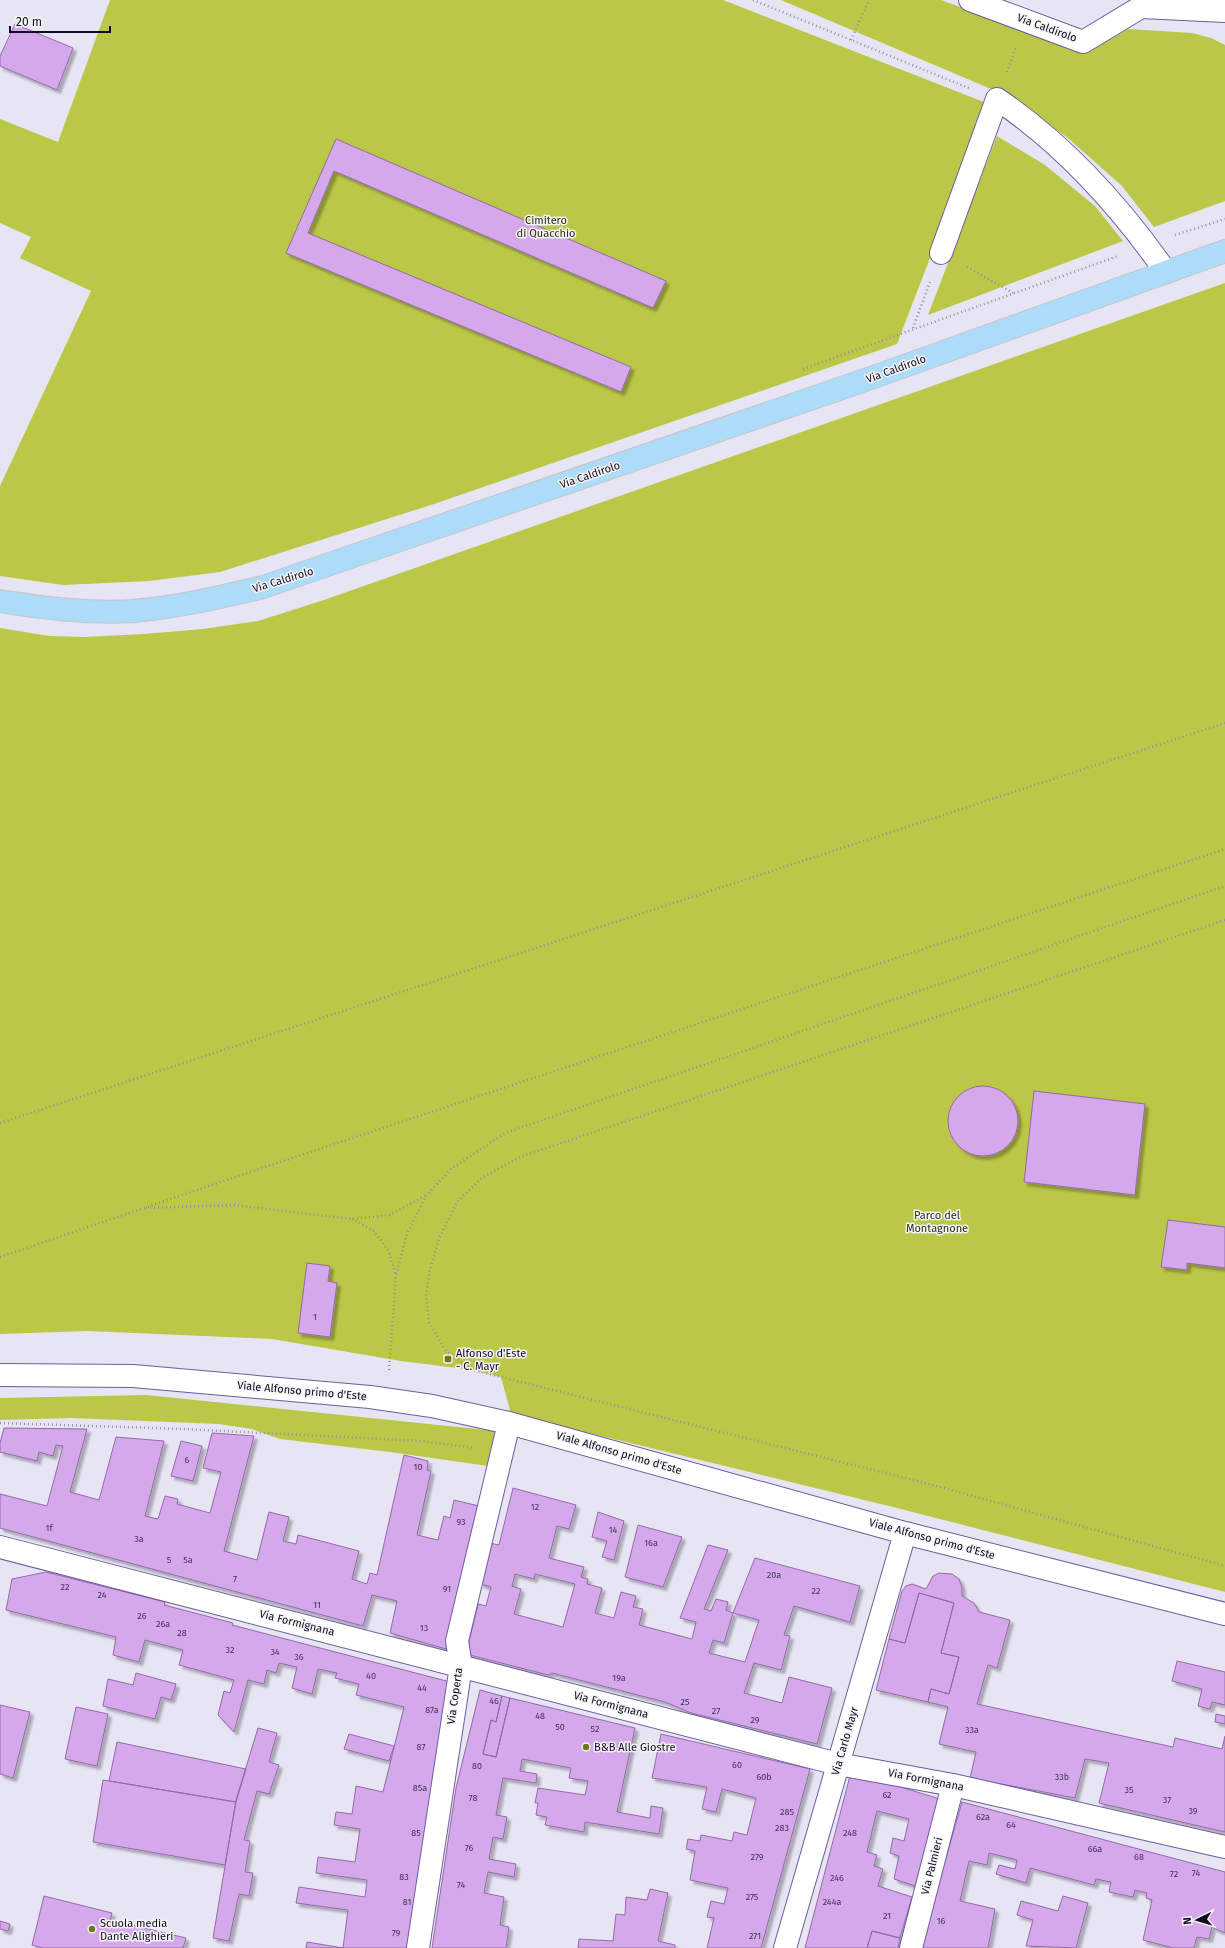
<svg xmlns="http://www.w3.org/2000/svg" width="1225" height="1948" font-family="'Fira Sans',sans-serif">
<defs>
<filter id="shadow"><feDropShadow dx="3.5" dy="3.5" stdDeviation="1" flood-color="#0004"/></filter>
</defs>
<rect width="100%" height="100%" fill="#e7e5f4"/>
<path fill="#bbc747" d="M110 0H723L989 104 897 344 434 504 220 572 149 581 63 585 0 576V486L91 291 20 258 31 237 0 223V119L58 142Z
M781 0H941L1085 53 1128 29 1192 33 1211 38 1225 45V201L1154 227 1122 186 1068 138 1010 97Z
M997 136 1045 165 1095 206 1123 241 928 315Z
M1225 283V1592L893 1507 511 1414 501 1377 473 1370 401 1361 272 1339 88 1331 0 1334V628L49 636 83 637 144 634 203 629 258 621 324 600Z
M146 1395 497 1431 488 1466 390 1452 280 1439 252 1429 219 1424 71 1418 0 1420V1398Z"/>
<path fill="#d4a8ea" stroke="#936aa8" fill-rule="evenodd" filter="url(#shadow)" d="M15 24 73 48 57 90 0 66V56Z
M336 139 666 281 653 308 334 171 308 233 631 367 621 392 286 253Z
M948 1121a35 35 0 1 1 70 0a35 35 0 1 1-70 0Z
M1034 1091 1145 1104 1135 1195 1024 1182Z
M1168 1220 1225 1227V1268L1187 1263V1270L1161 1267Z
M307 1263 330 1266 328 1281 337 1283 330 1337 298 1333Z
M4 1428 87 1429 70 1492 99 1500 116 1437 164 1441 145 1516 158 1519 165 1496 178 1499 177 1504 210 1513 221 1472 203 1468 212 1433 254 1436 224 1551 257 1560 269 1512 289 1517 283 1541 296 1544 298 1535 359 1551 352 1579 367 1584 370 1573 377 1575 404 1455 428 1461 427 1470 431 1471 417 1535 438 1540 444 1516 450 1518 454 1500 479 1506 446 1649 390 1633 397 1601 372 1595 363 1626 0 1528V1494L47 1506 63 1446 56 1445 53 1456 39 1452 37 1461 0 1452V1443Z
M181 1441 202 1446 193 1481 171 1476Z
M513 1488 576 1505 569 1529 557 1526 549 1558 584 1567 581 1577 588 1579 587 1584 602 1588 595 1613 614 1618 621 1592 636 1596 633 1607 643 1609 639 1625 692 1639 696 1622 680 1618 708 1545 728 1550 704 1609 711 1611 716 1599 728 1602 726 1610 733 1613 755 1558 860 1586 850 1622 794 1606 784 1635 790 1636 781 1670 754 1663 744 1693 782 1703 789 1677 832 1688 817 1744 691 1713 665 1702 552 1673 548 1675 466 1654 478 1604 486 1606 491 1587 480 1584 489 1543 499 1545ZM515 1574 534 1579 535 1574 575 1584 563 1627 514 1614 521 1589 512 1586ZM733 1613 759 1620 745 1662 709 1653 713 1640 724 1643Z
M598 1512 624 1521 614 1560 602 1557 607 1541 592 1537Z
M638 1525 682 1537 663 1587 625 1577Z
M46 1572 165 1602 164 1605 233 1623 232 1625 454 1683 410 1948H306L307 1942 343 1948 348 1910 296 1903 299 1887 365 1897 367 1880 316 1873 318 1857 355 1862 360 1829 334 1825 336 1812 352 1814 356 1786 383 1792 404 1707 356 1695 359 1684 335 1678 337 1673 318 1669 312 1694 292 1688 297 1667 279 1663 276 1673 267 1670 264 1684 248 1680 234 1732 218 1715 224 1691 230 1693 234 1680 179 1665 183 1650 145 1640 139 1662 113 1655 116 1637 6 1610 12 1579Z
M939 1573 952 1574 959 1579 962 1587V1596L974 1603 979 1612 1010 1620 997 1668 988 1665 977 1704 1173 1747 1175 1738 1222 1749 1225 1736V1832L1099 1803 1109 1763 1085 1759 1075 1798 970 1778 976 1752 939 1744 948 1707 928 1702 931 1689 949 1694 959 1657 941 1653 954 1603 919 1593 905 1643 889 1639 902 1591 906 1586 912 1584 926 1589 933 1576Z
M919 1593 954 1603 941 1653 959 1657 949 1694 931 1689 928 1702 876 1690 889 1639 905 1643Z
M1177 1661 1225 1672V1705L1212 1702 1210 1709 1198 1706 1202 1689 1172 1681Z
M136 1673 176 1684 171 1700 161 1697 155 1719 103 1706 108 1679 133 1685Z
M480 1690 502 1696 496 1722 491 1720 483 1754 496 1757 510 1698 635 1728 617 1812 650 1818 651 1806 663 1808 659 1834 585 1822 584 1832 545 1825 547 1817 536 1815 538 1803H535L538 1788 585 1795 588 1781 569 1778 571 1768 522 1759 520 1771 537 1774 536 1783 503 1778 496 1815 507 1817 503 1839 493 1837 489 1859 516 1864 514 1877 488 1872 484 1893 504 1897 500 1925 509 1927 506 1948H432L456 1788Z
M502 1696 510 1698 496 1757 483 1754 491 1720 496 1722Z
M0 1705 30 1712 13 1778 0 1774Z
M76 1707 108 1714 97 1766 65 1759Z
M1216 1714 1225 1716V1724L1215 1722Z
M258 1728 277 1733 269 1762 279 1765 269 1794 257 1791 244 1840 250 1841 245 1872 253 1873 249 1896 239 1894 229 1941 213 1938 236 1800Z
M349 1734 394 1746 389 1761 344 1749Z
M661 1734 810 1769 761 1948H707L714 1918 707 1917 711 1901 724 1904 728 1888 690 1880 695 1851 686 1849 688 1839 700 1841 701 1835 732 1841 734 1832 747 1835 756 1798 722 1789 716 1812 702 1809 707 1787 652 1778Z
M117 1742 246 1769 236 1802 109 1781Z
M851 1772 940 1799 915 1886 894 1879 899 1856 890 1853 893 1838 904 1841 909 1819 877 1811 867 1852 877 1855 874 1866 883 1869 878 1886 912 1897 900 1938 872 1931 867 1948H805Z
M103 1780 236 1802 225 1865 93 1842Z
M962 1802 1225 1872V1933L1212 1927 1209 1939 1197 1937 1194 1948H1173L1143 1940 1152 1900 1146 1898 1147 1893 1135 1890 1133 1897 1109 1892 1111 1882 1096 1879 1094 1885 1030 1868 1026 1883 996 1874 999 1865 1015 1869 1017 1860 989 1853 987 1865 969 1861 960 1901 995 1909 988 1948H920Z
M650 1889 668 1893 658 1941 675 1945V1948H578L579 1939 613 1941 616 1914 625 1915 626 1897 647 1900Z
M44 1896 112 1913 110 1920 186 1938 183 1948H43L32 1945Z
M1063 1896 1088 1903 1076 1948 1026 1946 1033 1920 1017 1915 1021 1901 1058 1911Z
M0 1921 10 1924 8 1931 0 1929Z
M872 1931 900 1938 898 1948H867Z"/>
<g fill="none" stroke-linecap="round" stroke-linejoin="round">
<g stroke="#6d5d9e" stroke-width="24">
<path id="minor" d="M970 0 1083 42 1141 7 1225 11
M941 253 997 99C1065 145 1119 205 1166 272
M0 1375 133 1376 370 1397 432 1406 509 1423 905 1533 1225 1614
M0 1547 838 1764 953 1785 1225 1847
M418 1948 461 1666 457 1641 509 1423
M785 1948 905 1533
M911 1948 953 1785"/>
</g>
<g stroke="#c6c4ca" stroke-width="24">
<path id="major" d="M0 601C44 608 90 614 134 611 178 607 221 597 263 587L871 378 1225 251"/>
</g>
<path stroke="#938fa2" stroke-width="2.5" stroke-dasharray="1 3" stroke-linecap="butt" d="M753 0 971 89
M851 40 869 0
M1007 72 1016 47
M1175 235 1225 219
M967 267 1013 293
M913 328 931 279
M803 369 1118 256
M1225 920 520 1157 483 1177 457 1202 439 1239 430 1270 426 1295 429 1322 446 1351 473 1370 933 1485 1225 1566
M0 1123 1225 723
M146 1208 234 1205 352 1219 389 1215 425 1196
M352 1219 374 1231 388 1250 396 1275
M0 1257 247 1173 1225 849
M389 1370 396 1275 407 1234 426 1196 451 1169 505 1133 1225 886
M0 1423 183 1429 422 1441 475 1448"/>
<use href="#minor" stroke="#fff" stroke-width="22"/>
<use href="#major" stroke="#acdcf7" stroke-width="22"/>
</g>
<g fill="#6f761f" stroke="#f4f4f4" stroke-width="1.5">
<rect x="444" y="1355" width="8" height="8" rx="2"/>
<circle cx="586" cy="1747" r="4"/>
<circle cx="92" cy="1929" r="4"/>
</g>
<g text-anchor="middle" dominant-baseline="central" stroke-width="3" stroke-linejoin="round" paint-order="stroke">
<g font-size="9" fill="#423256">
<text x="315" y="1317">1</text>
<text x="187" y="1460">6</text>
<text x="418" y="1467">10</text>
<text x="535" y="1507">12</text>
<text x="461" y="1522">93</text>
<text x="49" y="1528">1f</text>
<text x="613" y="1530">14</text>
<text x="139" y="1539">3a</text>
<text x="651" y="1543">16a</text>
<text x="169" y="1560">5</text>
<text x="188" y="1560">5a</text>
<text x="774" y="1575">20a</text>
<text x="235" y="1579">7</text>
<text x="65" y="1587">22</text>
<text x="447" y="1589">91</text>
<text x="816" y="1591">22</text>
<text x="102" y="1595">24</text>
<text x="317" y="1605">11</text>
<text x="142" y="1616">26</text>
<text x="163" y="1624">26a</text>
<text x="424" y="1628">13</text>
<text x="182" y="1633">28</text>
<text x="230" y="1650">32</text>
<text x="275" y="1652">34</text>
<text x="299" y="1657">36</text>
<text x="371" y="1676">40</text>
<text x="619" y="1678">19a</text>
<text x="422" y="1688">44</text>
<text x="494" y="1701">46</text>
<text x="685" y="1702">25</text>
<text x="432" y="1710">87a</text>
<text x="716" y="1711">27</text>
<text x="540" y="1716">48</text>
<text x="755" y="1720">29</text>
<text x="560" y="1727">50</text>
<text x="595" y="1729">52</text>
<text x="972" y="1730">33a</text>
<text x="421" y="1747">87</text>
<text x="737" y="1765">60</text>
<text x="477" y="1766">80</text>
<text x="764" y="1777">60b</text>
<text x="1062" y="1777">33b</text>
<text x="420" y="1788">85a</text>
<text x="1129" y="1790">35</text>
<text x="887" y="1795">62</text>
<text x="473" y="1798">78</text>
<text x="1167" y="1800">37</text>
<text x="1193" y="1811">39</text>
<text x="787" y="1812">285</text>
<text x="983" y="1817">62a</text>
<text x="1011" y="1825">64</text>
<text x="782" y="1828">283</text>
<text x="416" y="1833">85</text>
<text x="850" y="1833">248</text>
<text x="469" y="1848">76</text>
<text x="1095" y="1849">66a</text>
<text x="757" y="1857">279</text>
<text x="1139" y="1857">68</text>
<text x="1196" y="1873">74</text>
<text x="1174" y="1874">72</text>
<text x="404" y="1877">83</text>
<text x="837" y="1878">246</text>
<text x="461" y="1885">74</text>
<text x="752" y="1897">275</text>
<text x="407" y="1902">81</text>
<text x="832" y="1902">244a</text>
<text x="887" y="1916">21</text>
<text x="941" y="1921">16</text>
<text x="396" y="1933">79</text>
<text x="755" y="1936">271</text>
</g>
<g font-size="11" fill="#120a24" stroke="#f4f4f4">
<text transform="translate(1047 28) rotate(20)">Via Caldirolo</text>
<text transform="translate(896 369) rotate(-20)">Via Caldirolo</text>
<text transform="translate(590 475) rotate(-19)">Via Caldirolo</text>
<text transform="translate(283 580) rotate(-17)">Via Caldirolo</text>
<text transform="translate(302 1391) rotate(5)">Viale Alfonso primo d'Este</text>
<text transform="translate(619 1453) rotate(16)">Viale Alfonso primo d'Este</text>
<text transform="translate(932 1539) rotate(15)">Viale Alfonso primo d'Este</text>
<text transform="translate(297 1623) rotate(14)">Via Formignana</text>
<text transform="translate(455 1696) rotate(-82)">Via Coperta</text>
<text transform="translate(611 1705) rotate(15)">Via Formignana</text>
<text transform="translate(845 1741) rotate(-74)">Via Carlo Mayr</text>
<text transform="translate(926 1780) rotate(11)">Via Formignana</text>
<text transform="translate(932 1866) rotate(-76)">Via Palmieri</text>
</g>
<g font-size="11" fill="#2c2e18" stroke="#f4f4f4">
<text x="546" y="220">Cimitero<tspan x="546" dy="13">di Quacchio</tspan></text>
<text x="937" y="1215">Parco del<tspan x="937" dy="13">Montagnone</tspan></text>
</g>
<g font-size="11" fill="#120a24" stroke="#f4f4f4" text-anchor="start">
<text x="456" y="1353">Alfonso d'Este<tspan x="456" dy="13">- C. Mayr</tspan></text>
<text x="594" y="1747">B&amp;B Alle Giostre</text>
<text x="100" y="1923">Scuola media<tspan x="100" dy="13">Dante Alighieri</tspan></text>
</g>
</g>
<g transform="translate(1197 1920) rotate(265)" stroke="#f4f4f4" stroke-width="3" paint-order="stroke">
<path d="M0-3L7 15L0 10L-7 15Z" fill="#120a24"/>
<text y="-6" font-size="11" font-weight="bold" text-anchor="middle" fill="#120a24">N</text>
</g>
<path d="M10 26v6h100v-6" fill="none" stroke="#120a24" stroke-width="2"/>
<text x="16" y="26" font-size="12" fill="#120a24" stroke="#f4f4f4" stroke-width="3" paint-order="stroke">20 m</text>
</svg>
